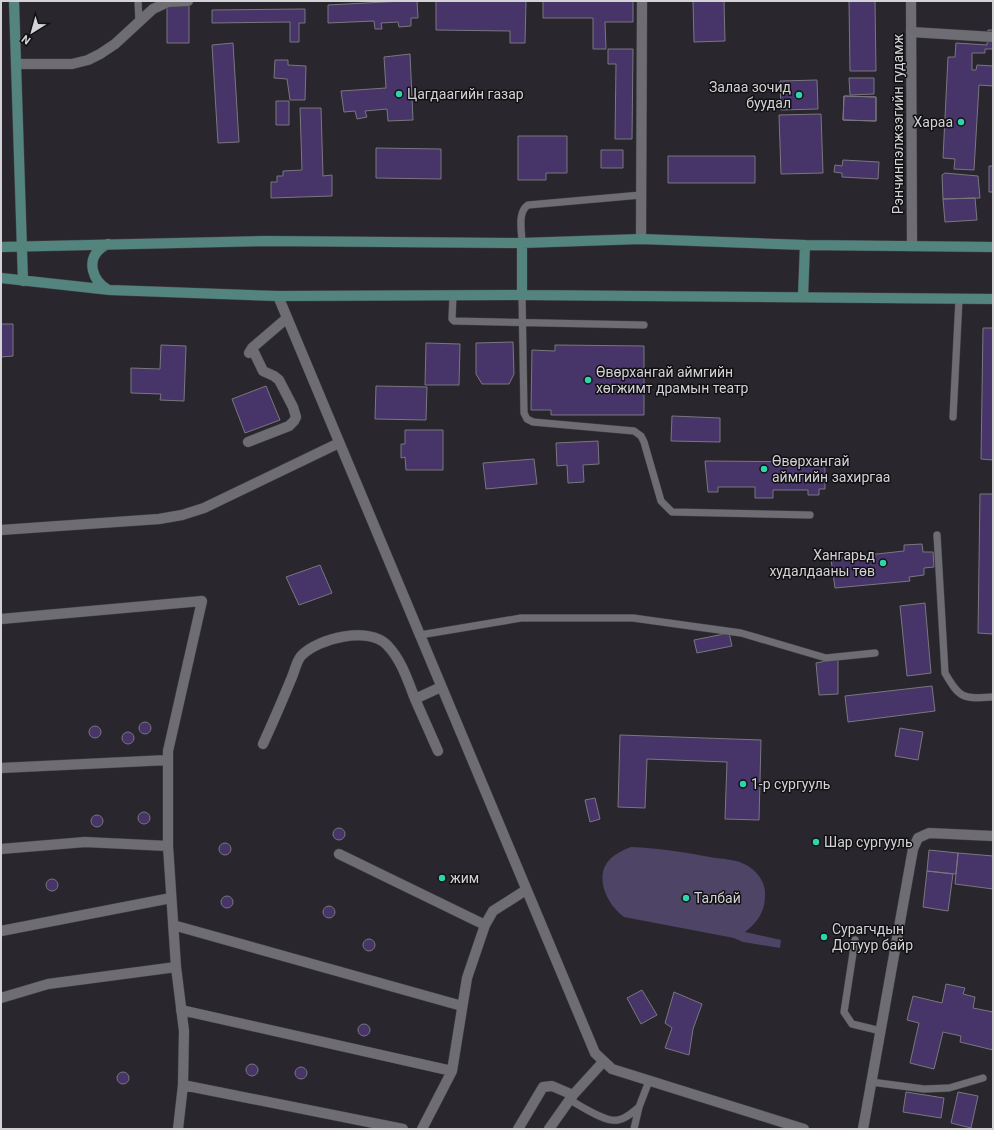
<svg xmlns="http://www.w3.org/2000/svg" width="994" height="1130" font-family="Roboto,sans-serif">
<rect width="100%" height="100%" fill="#29272d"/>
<path fill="#4e4465" d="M631 847C659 848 688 853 716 858 726 859 738 860 748 866 759 873 766 884 765 896 765 912 757 923 745 932L781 940 780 948 743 942 734 938 624 917C614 909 608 901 604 889 598 866 610 855 631 847Z"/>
<path fill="#473469" stroke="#79777e" d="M403 1H417L418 18H411V26L399 27 398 22 381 23 382 29H375L374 21 328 23V5Z
M436 1H526L525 43H510V31L436 30Z
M543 1H633V22H605L606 49H593V18H543Z
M693 1H724L725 41 694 42Z
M849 1H875L876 71H850Z
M167 4H189V43H167Z
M305 9V23H299V42H290V22L212 23V10Z
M988 30H993V49H985V53H972V70H976L977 65 993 66V86L979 85 974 170 954 169 955 159 943 158 948 57H955L956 43 987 45Z
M233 43 239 142 218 143 212 45Z
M608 49H633L632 139H615L616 64H608Z
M410 54 413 120 388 121 387 109 365 111 367 117 357 119 355 111 344 112 341 91 386 88 384 57Z
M275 60H288V65L306 66 305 100H290L287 79 274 78Z
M849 78H874V94L850 95Z
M817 80 818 109 781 110 780 81Z
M844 96 876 97V121L843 120Z
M844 96 876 97V121L843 120Z
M276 101H289V125H276Z
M300 108H321L323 176 332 175V196L271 198V182H277V176H283V171L302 170Z
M821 114 823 173 781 174 779 115Z
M518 136H567V173H546V180H518Z
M376 148 441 149V179L376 178Z
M601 150H623V168H601Z
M668 156H755V183H668Z
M843 160 879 162 878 179 842 177V173L834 172 835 165 842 166Z
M989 166H993V192H989Z
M945 173 978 176 980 198 943 199 942 175Z
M975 198 977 220 945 222 943 199Z
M1 324H13V356L1 357Z
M983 328H993V460L981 459Z
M513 342 514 374 509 384H482L476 374V343Z
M426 343 460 344 459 385H425Z
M161 345 186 346 184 401 160 400 161 394 131 393V368L160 369Z
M555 345 644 346V415H551V410H531L532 350 555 351Z
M266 386 280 420 245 433 232 399Z
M376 386 427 387 426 420 375 419Z
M672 416 720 418V442L671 441Z
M405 430H443V470H406L405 457 401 458V444H405Z
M598 441 599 464 583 465 584 482 568 483 567 465 557 466 556 443Z
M534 459 537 484 486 489 483 463Z
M705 461 825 462V489H819V495H808V490H773V498H755V487H718V492H708Z
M980 494H993V634L978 633Z
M922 544 923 552H933L934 567 924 568V575L909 577 910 581 835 588 831 559 904 551V545Z
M320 565 332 593 299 605 286 577Z
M925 603 931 673 907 676 900 606Z
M729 633 732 646 697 653 694 640Z
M838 659V694L819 695 816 663Z
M932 686 935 711 848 722 845 696Z
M139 728a6 6 0 1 1 12 0a6 6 0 1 1-12 0Z
M89 732a6 6 0 1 1 12 0a6 6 0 1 1-12 0Z
M900 728 923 732 918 760 895 756Z
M122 738a6 6 0 1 1 12 0a6 6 0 1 1-12 0Z
M620 735 761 740 759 820 725 819 727 762 647 759 645 808 618 807Z
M595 798 600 819 590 822 585 800Z
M138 818a6 6 0 1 1 12 0a6 6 0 1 1-12 0Z
M91 821a6 6 0 1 1 12 0a6 6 0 1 1-12 0Z
M333 834a6 6 0 1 1 12 0a6 6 0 1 1-12 0Z
M219 849a6 6 0 1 1 12 0a6 6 0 1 1-12 0Z
M929 850 958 853 956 874 927 871Z
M958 853 993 856V889L955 884Z
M927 871 953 874 948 911 923 907Z
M46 885a6 6 0 1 1 12 0a6 6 0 1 1-12 0Z
M221 902a6 6 0 1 1 12 0a6 6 0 1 1-12 0Z
M323 912a6 6 0 1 1 12 0a6 6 0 1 1-12 0Z
M363 945a6 6 0 1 1 12 0a6 6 0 1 1-12 0Z
M946 984 965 988 963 994 975 997 973 1008 993 1012V1050L960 1042 961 1036 943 1032 934 1069 910 1063 919 1023 907 1020 913 996 942 1003Z
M642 990 657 1015 641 1024 627 998Z
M674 992 702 1004 693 1029 689 1055 665 1048 672 1028 665 1023Z
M358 1030a6 6 0 1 1 12 0a6 6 0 1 1-12 0Z
M246 1070a6 6 0 1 1 12 0a6 6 0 1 1-12 0Z
M295 1073a6 6 0 1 1 12 0a6 6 0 1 1-12 0Z
M117 1078a6 6 0 1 1 12 0a6 6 0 1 1-12 0Z
M906 1092 944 1098 941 1118 903 1112Z
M958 1092 978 1096 971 1128 951 1123Z"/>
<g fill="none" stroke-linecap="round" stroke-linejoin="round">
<g stroke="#434247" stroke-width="8">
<path id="service" d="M138 1 139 22
M522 243C522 232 517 212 528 205L641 195
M453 295 452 319 454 321 644 325
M522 295 524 413 527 419 533 422 634 431 641 436 644 442 661 501 672 512 810 515
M953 417 959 299
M937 535 945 673C960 699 963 699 993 697
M420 635 521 618H633L741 633 826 658 875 653
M855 940 844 1012 852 1024 881 1031
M871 1082 924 1089 949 1088 983 1078
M570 1100C581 1106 606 1123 618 1120 626 1119 633 1112 639 1107
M634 1129 639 1107 649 1081"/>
</g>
<g stroke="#434247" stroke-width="11">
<path id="minor" d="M911 32 993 37
M16 64H72L88 60 100 54 115 44 153 9 168 2 188 1
M641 239 642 1
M249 353 252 348 287 318
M248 442 289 426 294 421 296 417 293 407 279 380 274 376 263 371 252 348
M1 619 202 601 168 751V846L176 967 184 1031 183 1085 178 1129
M263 744C273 722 283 699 292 677 295 670 297 659 302 655 319 638 369 626 387 645 401 659 408 681 415 699
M438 751 415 699 441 687
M1 768 168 760
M1 849 85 842 168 846
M339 854 485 925
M173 925 462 1006
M1 931 171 898
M1 998 48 984 176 967
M181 1010 452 1071
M183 1085 403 1129
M422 1129 452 1071 467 978 485 925 493 911 526 890
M518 1129 543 1087 552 1086 573 1095
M863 1129 913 849 918 838 929 833 993 836"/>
</g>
<g stroke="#434247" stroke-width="11">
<path id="tertiary" d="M911 1 912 246
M278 296 595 1053 612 1069 804 1129
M1 530 159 519 182 515 204 508 339 443
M549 1129 573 1095 603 1062"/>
</g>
<g stroke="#434247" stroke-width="11">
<path id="secondary" d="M14 1 23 281
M1 247 266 241 522 243 641 239 805 245 993 247
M1 278 110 290 278 296 522 295 993 299
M107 289C93 281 86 261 100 249 102 247 106 245 108 244
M522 295V243
M803 297 805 245"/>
</g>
<use href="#service" stroke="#6e6d74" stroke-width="7"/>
<use href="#minor" stroke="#6e6d74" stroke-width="10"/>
<use href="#tertiary" stroke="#6e6d74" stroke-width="10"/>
<use href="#secondary" stroke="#53847e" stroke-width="10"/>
</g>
<g fill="#2ed4aa" stroke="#111013" stroke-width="1.5">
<circle cx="399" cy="94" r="4"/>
<circle cx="799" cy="95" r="4"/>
<circle cx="961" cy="122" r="4"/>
<circle cx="588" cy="380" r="4"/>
<circle cx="764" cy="469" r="4"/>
<circle cx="883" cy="563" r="4"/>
<circle cx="743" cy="784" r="4"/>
<circle cx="816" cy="842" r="4"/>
<circle cx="442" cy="878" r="4"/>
<circle cx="686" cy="898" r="4"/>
<circle cx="824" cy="937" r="4"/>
</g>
<g text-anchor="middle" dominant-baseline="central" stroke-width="3" stroke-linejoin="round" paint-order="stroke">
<g font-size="14" fill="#d3d2d6" stroke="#111013" text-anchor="start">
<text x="791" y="87" text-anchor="end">Залаа зочид<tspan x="791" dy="16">буудал</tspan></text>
<text x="407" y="94">Цагдаагийн газар</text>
<text x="953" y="122" text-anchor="end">Хараа</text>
<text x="596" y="372">Өвөрхангай аймгийн<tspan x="596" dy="16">хөгжимт драмын театр</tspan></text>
<text x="772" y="461">Өвөрхангай<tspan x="772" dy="16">аймгийн захиргаа</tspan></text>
<text x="875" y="555" text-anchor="end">Хангарьд<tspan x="875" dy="16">худалдааны төв</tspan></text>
<text x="751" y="784">1-р сургууль</text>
<text x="824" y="842">Шар сургууль</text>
<text x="450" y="878">жим</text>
<text x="694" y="898">Талбай</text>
<text x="832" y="929">Сурагчдын<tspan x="832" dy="16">Дотуур байр</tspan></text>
</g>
<g font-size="14" fill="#d3d2d6" stroke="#111013">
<text transform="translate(898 124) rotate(-90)">Рэнчинпэлжээгийн гудамж</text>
</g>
</g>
<rect width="994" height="1130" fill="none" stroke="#d3d2d6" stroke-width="4"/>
<g transform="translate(32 32) rotate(217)" stroke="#111013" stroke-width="3" paint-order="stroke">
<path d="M0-3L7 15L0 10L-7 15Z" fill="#d3d2d6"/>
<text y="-6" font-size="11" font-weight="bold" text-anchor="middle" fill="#d3d2d6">N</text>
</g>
</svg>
